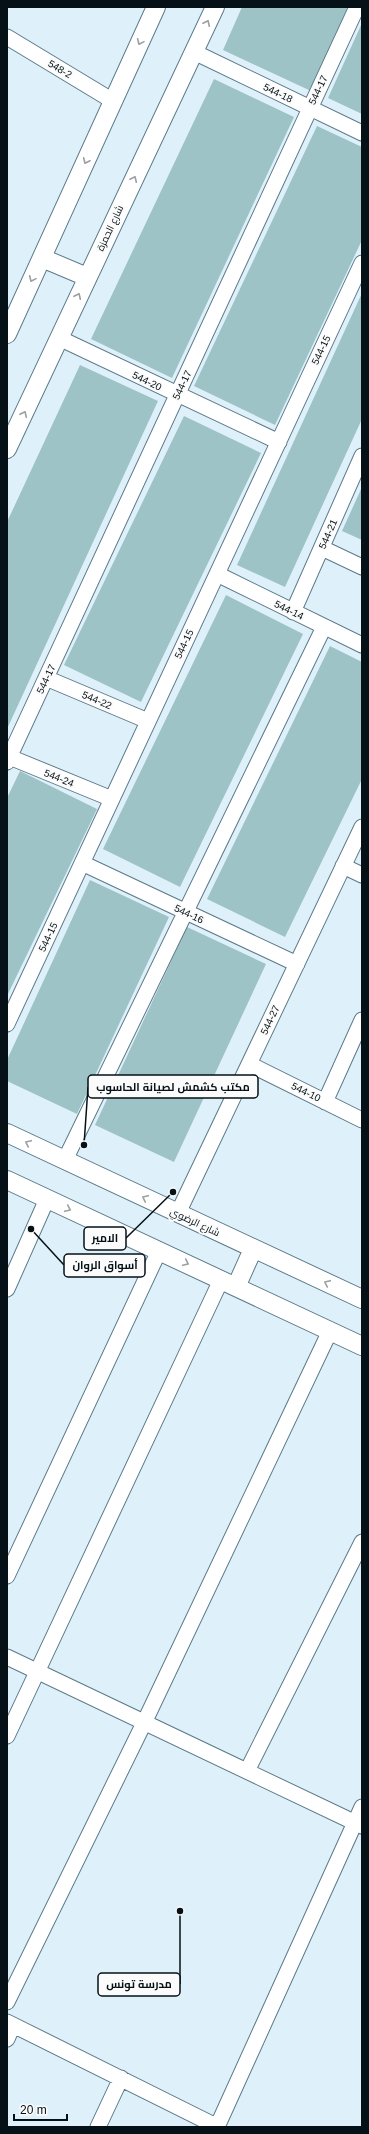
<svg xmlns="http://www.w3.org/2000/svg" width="369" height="2134" font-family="Helvetica,Cairo,sans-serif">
<rect width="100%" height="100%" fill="#def1fb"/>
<path fill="#9dc3c7" d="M242 7H348L311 91 223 50Z
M362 23V114L328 98Z
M214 79 294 117 172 378 91 339Z
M317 126 362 147V240L275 425 194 386Z
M362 293V419L285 587 237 565Z
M80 365 158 401 7 729V522Z
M184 416 261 453 141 702 64 665Z
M362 487V540L342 531Z
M226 595 303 634 180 887 103 849Z
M330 646 362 662V779L285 937 207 899Z
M20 771 97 809 7 996V798Z
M90 880 169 917 77 1114 7 1081V1060Z
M187 927 266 964 174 1162 95 1125Z"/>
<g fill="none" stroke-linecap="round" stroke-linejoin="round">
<g stroke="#5c7a89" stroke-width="17">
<path id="minor" d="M7 37 113 101
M194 52 362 133
M59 338 279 442
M322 548 362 567
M217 574 362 645
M293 612 362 456
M46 678 148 721
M7 756 112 799
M7 762 357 7
M82 863 297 964
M343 866 362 875
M7 1024 362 263
M249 1064 362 1120
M325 1102 362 1020
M65 1160 324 627
M178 1213 362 827
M7 1289 47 1199
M7 1576 159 1251
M7 1657 362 1826
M7 1736 221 1280
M247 1771 362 1542
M7 2002 144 1723 330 1331
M7 2022 218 2127
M7 2039 13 2025
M98 2127 121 2078
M217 2127 362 1807"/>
</g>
<g stroke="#5c7a89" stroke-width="20">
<path id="tertiary" d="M42 258 87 277
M7 334 156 7
M7 449 215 7
M7 1133 362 1299
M7 1180 362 1346
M236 1287 253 1249"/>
</g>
<use href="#minor" stroke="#fff" stroke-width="15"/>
<use href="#tertiary" stroke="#fff" stroke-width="18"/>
</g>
<defs><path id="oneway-chevron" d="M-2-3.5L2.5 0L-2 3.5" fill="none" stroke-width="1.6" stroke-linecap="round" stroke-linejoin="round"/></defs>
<g stroke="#9ba0a2">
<use href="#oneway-chevron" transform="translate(207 23) rotate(-65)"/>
<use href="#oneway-chevron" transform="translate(140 42) rotate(114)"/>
<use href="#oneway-chevron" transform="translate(86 161) rotate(115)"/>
<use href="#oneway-chevron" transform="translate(134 179) rotate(-65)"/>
<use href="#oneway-chevron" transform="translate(32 279) rotate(114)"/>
<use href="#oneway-chevron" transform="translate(78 296) rotate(-65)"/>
<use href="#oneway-chevron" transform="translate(24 414) rotate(-65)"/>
<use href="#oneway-chevron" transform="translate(28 1143) rotate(-155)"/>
<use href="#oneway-chevron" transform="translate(145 1198) rotate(-155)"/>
<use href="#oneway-chevron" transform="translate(68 1209) rotate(25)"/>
<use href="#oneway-chevron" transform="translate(186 1263) rotate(25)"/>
<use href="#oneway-chevron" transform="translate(327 1283) rotate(-155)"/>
</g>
<g text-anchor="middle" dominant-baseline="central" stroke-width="4" stroke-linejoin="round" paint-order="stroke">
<g font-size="10" fill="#051116" stroke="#fbfbfb">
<text transform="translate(60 69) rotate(31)">548-2</text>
<text transform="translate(318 90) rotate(-65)">544-17</text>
<text transform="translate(278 93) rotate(26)">544-18</text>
<text transform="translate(110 228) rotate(-65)">شارع الحمزة</text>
<text transform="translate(321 350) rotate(-65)">544-15</text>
<text transform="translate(147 381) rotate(26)">544-20</text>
<text transform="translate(182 385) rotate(-65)">544-17</text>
<text transform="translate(328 534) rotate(-66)">544-21</text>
<text transform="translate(289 610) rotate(26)">544-14</text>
<text transform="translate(184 644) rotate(-65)">544-15</text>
<text transform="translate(46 679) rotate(-65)">544-17</text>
<text transform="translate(97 700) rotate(23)">544-22</text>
<text transform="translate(59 778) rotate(22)">544-24</text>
<text transform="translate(189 914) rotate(25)">544-16</text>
<text transform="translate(48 937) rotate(-65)">544-15</text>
<text transform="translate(270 1020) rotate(-65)">544-27</text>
<text transform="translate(306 1092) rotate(26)">544-10</text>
<text transform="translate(195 1222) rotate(25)">شارع الرضوي</text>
</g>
</g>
<path fill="none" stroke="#051116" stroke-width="1.5" d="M84 1145L88 1087M173 1192L126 1238M31 1229L64 1265M180 1911L180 1984"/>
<g fill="#051116" stroke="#fbfbfb" stroke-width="1.5">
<circle cx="84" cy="1145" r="4"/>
<circle cx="173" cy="1192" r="4"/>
<circle cx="31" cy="1229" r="4"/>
<circle cx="180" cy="1911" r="4"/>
</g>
<g fill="#fbfbfb" stroke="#051116" stroke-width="1.5">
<rect x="88" y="1075" width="170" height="23" rx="4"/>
<rect x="84" y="1227" width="42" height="23" rx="4"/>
<rect x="64" y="1254" width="81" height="23" rx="4"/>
<rect x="98" y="1973" width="82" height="23" rx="4"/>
</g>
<g font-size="11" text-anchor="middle" font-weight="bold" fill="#051116">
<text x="173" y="1091">مكتب كشمش لصيانة الحاسوب</text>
<text x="105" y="1242">الامير</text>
<text x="105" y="1269">أسواق الروان</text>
<text x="139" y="1988">مدرسة تونس</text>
</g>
<rect width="369" height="2134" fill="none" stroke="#051116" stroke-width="16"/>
<path d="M14 2114v6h53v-6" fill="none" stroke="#051116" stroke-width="2"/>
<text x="20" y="2114" font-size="12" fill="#051116" stroke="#fbfbfb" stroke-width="3" paint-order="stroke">20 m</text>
</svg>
